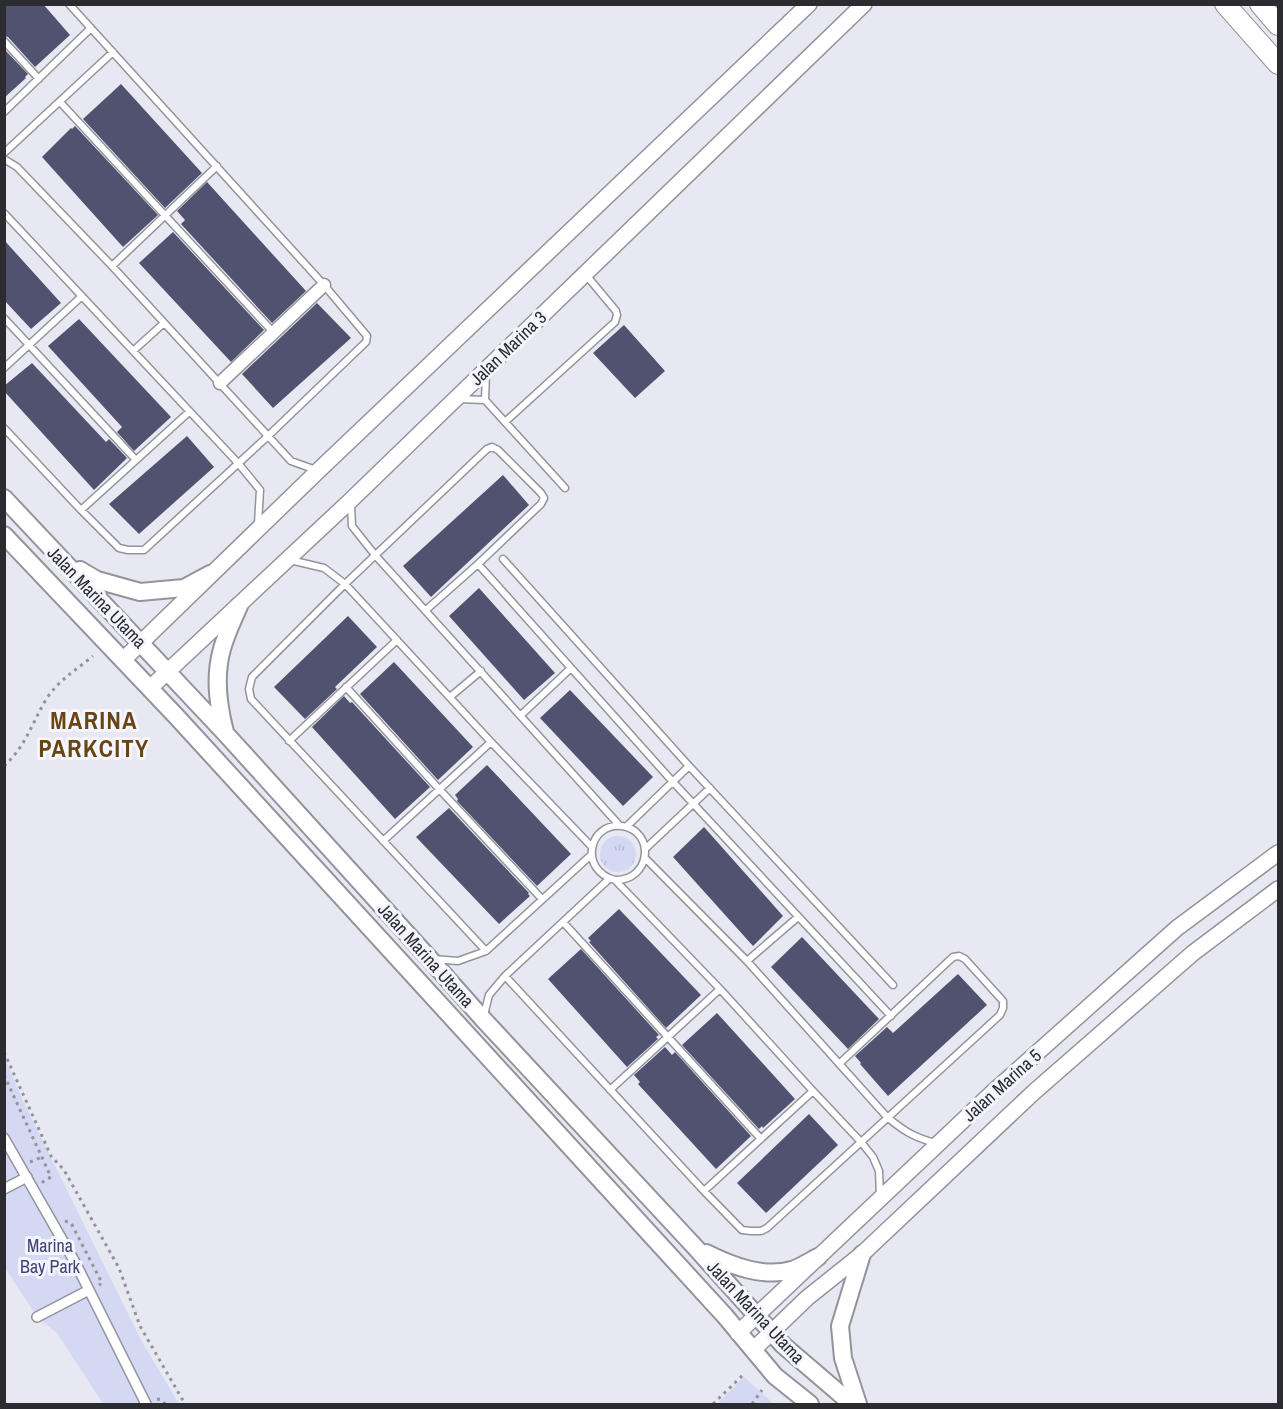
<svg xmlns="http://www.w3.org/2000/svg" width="1283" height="1409" font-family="'Archivo Narrow',sans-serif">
<defs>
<pattern id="grass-tufts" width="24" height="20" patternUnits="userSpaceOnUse" patternTransform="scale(1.5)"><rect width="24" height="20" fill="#d5d8f3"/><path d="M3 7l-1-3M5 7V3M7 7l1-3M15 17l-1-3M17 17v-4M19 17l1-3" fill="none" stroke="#b7bad1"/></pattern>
</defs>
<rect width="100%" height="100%" fill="#e7e8f1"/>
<path fill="url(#grass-tufts)" d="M600 854a18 18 0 1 1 36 0a18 18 0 1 1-36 0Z"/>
<path fill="#d5d8f3" d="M4 1056 23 1101 141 1340 179 1404H103L57 1333 37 1317 5 1268Z
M744 1377 774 1404H717Z"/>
<path fill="#505270" d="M4 4H43L70 35 35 67 8 37 4 36Z
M4 49 28 74 25 77 26 78 4 98Z
M121 84 202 173 165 208 83 119Z
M75 126 158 215 123 247 42 157 71 128 72 129Z
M207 182 306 291 272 323 181 224 185 220 177 211Z
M173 232 264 330 231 362 139 263Z
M4 240 61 303 31 329 4 300Z
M317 303 351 338 273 408 242 374Z
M79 319 171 417 134 451 117 432 122 427 48 346Z
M624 325 665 371 635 398 593 353Z
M32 363 106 442 109 439 127 458 94 490 4 391V386Z
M187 436 214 467 139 534 109 504Z
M503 475 529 505 431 597 403 566Z
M479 588 555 673 524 700 449 616Z
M348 616 377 647 335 687 337 689 305 719 274 687Z
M394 662 473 747 438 780 360 694Z
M570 690 653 777 623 806 540 718Z
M344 696 350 703 352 702 430 787 395 819 312 727Z
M487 765 571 854 537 886 457 801 458 799 455 795Z
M449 808 529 893 528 894 530 896 499 924 416 837Z
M704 827 783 916 753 946 673 857Z
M619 909 701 995 666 1028 589 942 591 941 588 938Z
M802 937 879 1019 848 1049 771 967Z
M581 949 659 1035 656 1037 658 1039 627 1067 548 979Z
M958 974 987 1005 888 1096 860 1064 861 1063 855 1056 887 1027 893 1033Z
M717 1013 795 1099 763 1128 762 1126 759 1129 682 1045Z
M665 1047 672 1055 675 1052 751 1136 716 1169 638 1084 640 1082 634 1075Z
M809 1114 838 1145 766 1213 737 1183Z"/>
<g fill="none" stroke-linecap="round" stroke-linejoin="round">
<g stroke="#93939c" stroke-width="9">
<path id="service" d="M4 41 39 79
M60 102 273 332
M4 112 91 28
M4 153 113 52
M4 159 17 167 112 266 291 461 316 470
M4 213 238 463 260 490 258 524
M112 266 217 166
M4 318 136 460
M133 351 164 323
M4 368 82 296
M486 373 485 400 565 488
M458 399 485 400
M505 422 615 322 617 315 616 311 586 275
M4 428 81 510 119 548 128 550H144L267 437 366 342 367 336 324 285 69 4
M351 504 352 526 375 555 620 826
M81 510 189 412
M503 559 689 766 893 985
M290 560 324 568 345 584 491 742 592 847
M478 564 673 782 891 1016
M426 610 478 564 541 504 544 498 541 493 498 450 492 447 487 449 345 584 252 677 249 689 251 699 486 951
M346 687 440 790 542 899
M450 697 481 671
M521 715 570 669
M289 741 397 640
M626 827 689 766
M383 841 491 742
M645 849 710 788
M645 858 747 961 887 1117C905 1132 914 1137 935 1143
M615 880C651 881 656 831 622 826 589 822 578 870 615 880L720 989 813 1091 861 1142 873 1157 879 1171 880 1197
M563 922 761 1139
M433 959 458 961 486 951 591 855
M747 961 798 917
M505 976 704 1191 742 1230 751 1231H761L767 1228 1000 1015 1003 1008V1001L965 959 959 956 953 957 840 1063
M484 1015 489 995 505 976 609 879
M610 1090 720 989
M704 1191 813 1091"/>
</g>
<g stroke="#93939c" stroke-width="12">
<path id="pedestrian" d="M4 1138 76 1264 146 1404
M4 1189 27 1177
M37 1317 89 1290"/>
</g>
<g stroke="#93939c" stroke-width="15">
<path id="minor" d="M220 383 324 285"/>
</g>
<g stroke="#93939c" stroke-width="18">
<path id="tertiary" d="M123 660 318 471 809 4
M150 688 350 501 864 4
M738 1333 992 1093 1177 928 1278 853
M753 1350 807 1298 862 1254 1034 1092 1193 953 1278 889"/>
</g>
<g stroke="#93939c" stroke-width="20">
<path id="secondary" d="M4 498 225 733 429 958 483 1019 695 1247 783 1345 846 1399 855 1404
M4 535 176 716 725 1316 775 1376 810 1404
M80 570 97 580 140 592 184 588 210 574
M225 732C218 705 214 677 222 649 226 634 233 620 239 606
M706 1253C732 1266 763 1278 792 1270 801 1267 810 1261 818 1257
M858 1404 843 1358 840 1326 862 1254"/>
</g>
<g stroke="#93939c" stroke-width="22">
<path id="primary" d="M1225 4 1278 64
M1260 4 1278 25"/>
</g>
<path stroke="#93939a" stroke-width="3" stroke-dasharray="3 4.5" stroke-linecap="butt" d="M4 766C27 745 32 722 47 698 59 680 76 670 93 656
M4 1052 51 1156 64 1170 119 1268 140 1326 185 1404
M4 1075 51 1177 41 1183
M30 1162 42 1157
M65 1221 71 1223 102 1283 99 1285
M157 1399 162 1400 165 1404
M713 1404 745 1373
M752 1404 762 1390"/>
<use href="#service" stroke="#fff" stroke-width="6"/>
<use href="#pedestrian" stroke="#fff" stroke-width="9"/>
<use href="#minor" stroke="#fff" stroke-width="12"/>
<use href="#tertiary" stroke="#fff" stroke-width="15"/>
<use href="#secondary" stroke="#fff" stroke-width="16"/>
<use href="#primary" stroke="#fff" stroke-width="20"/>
</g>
<g text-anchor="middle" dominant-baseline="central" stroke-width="6" stroke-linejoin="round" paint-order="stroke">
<g font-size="18" fill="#2c2c30" stroke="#f4f5ff">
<text transform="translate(508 348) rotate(-44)">Jalan Marina 3</text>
<text transform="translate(97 597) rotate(46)">Jalan Marina Utama</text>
<text transform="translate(426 955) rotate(48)">Jalan Marina Utama</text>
<text transform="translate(1002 1085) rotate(-42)">Jalan Marina 5</text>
<text transform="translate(756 1312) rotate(47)">Jalan Marina Utama</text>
</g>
<g font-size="18" fill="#424373" stroke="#f4f5ff">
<text x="50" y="1245">Marina<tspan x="50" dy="21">Bay Park</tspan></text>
</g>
<g font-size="24" font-weight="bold" letter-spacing="1.5" fill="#694513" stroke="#f4f5ff">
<text x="94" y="720">MARINA<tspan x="94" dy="28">PARKCITY</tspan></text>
</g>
</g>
<rect width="1283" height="1409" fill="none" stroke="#2c2c30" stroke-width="12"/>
</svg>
